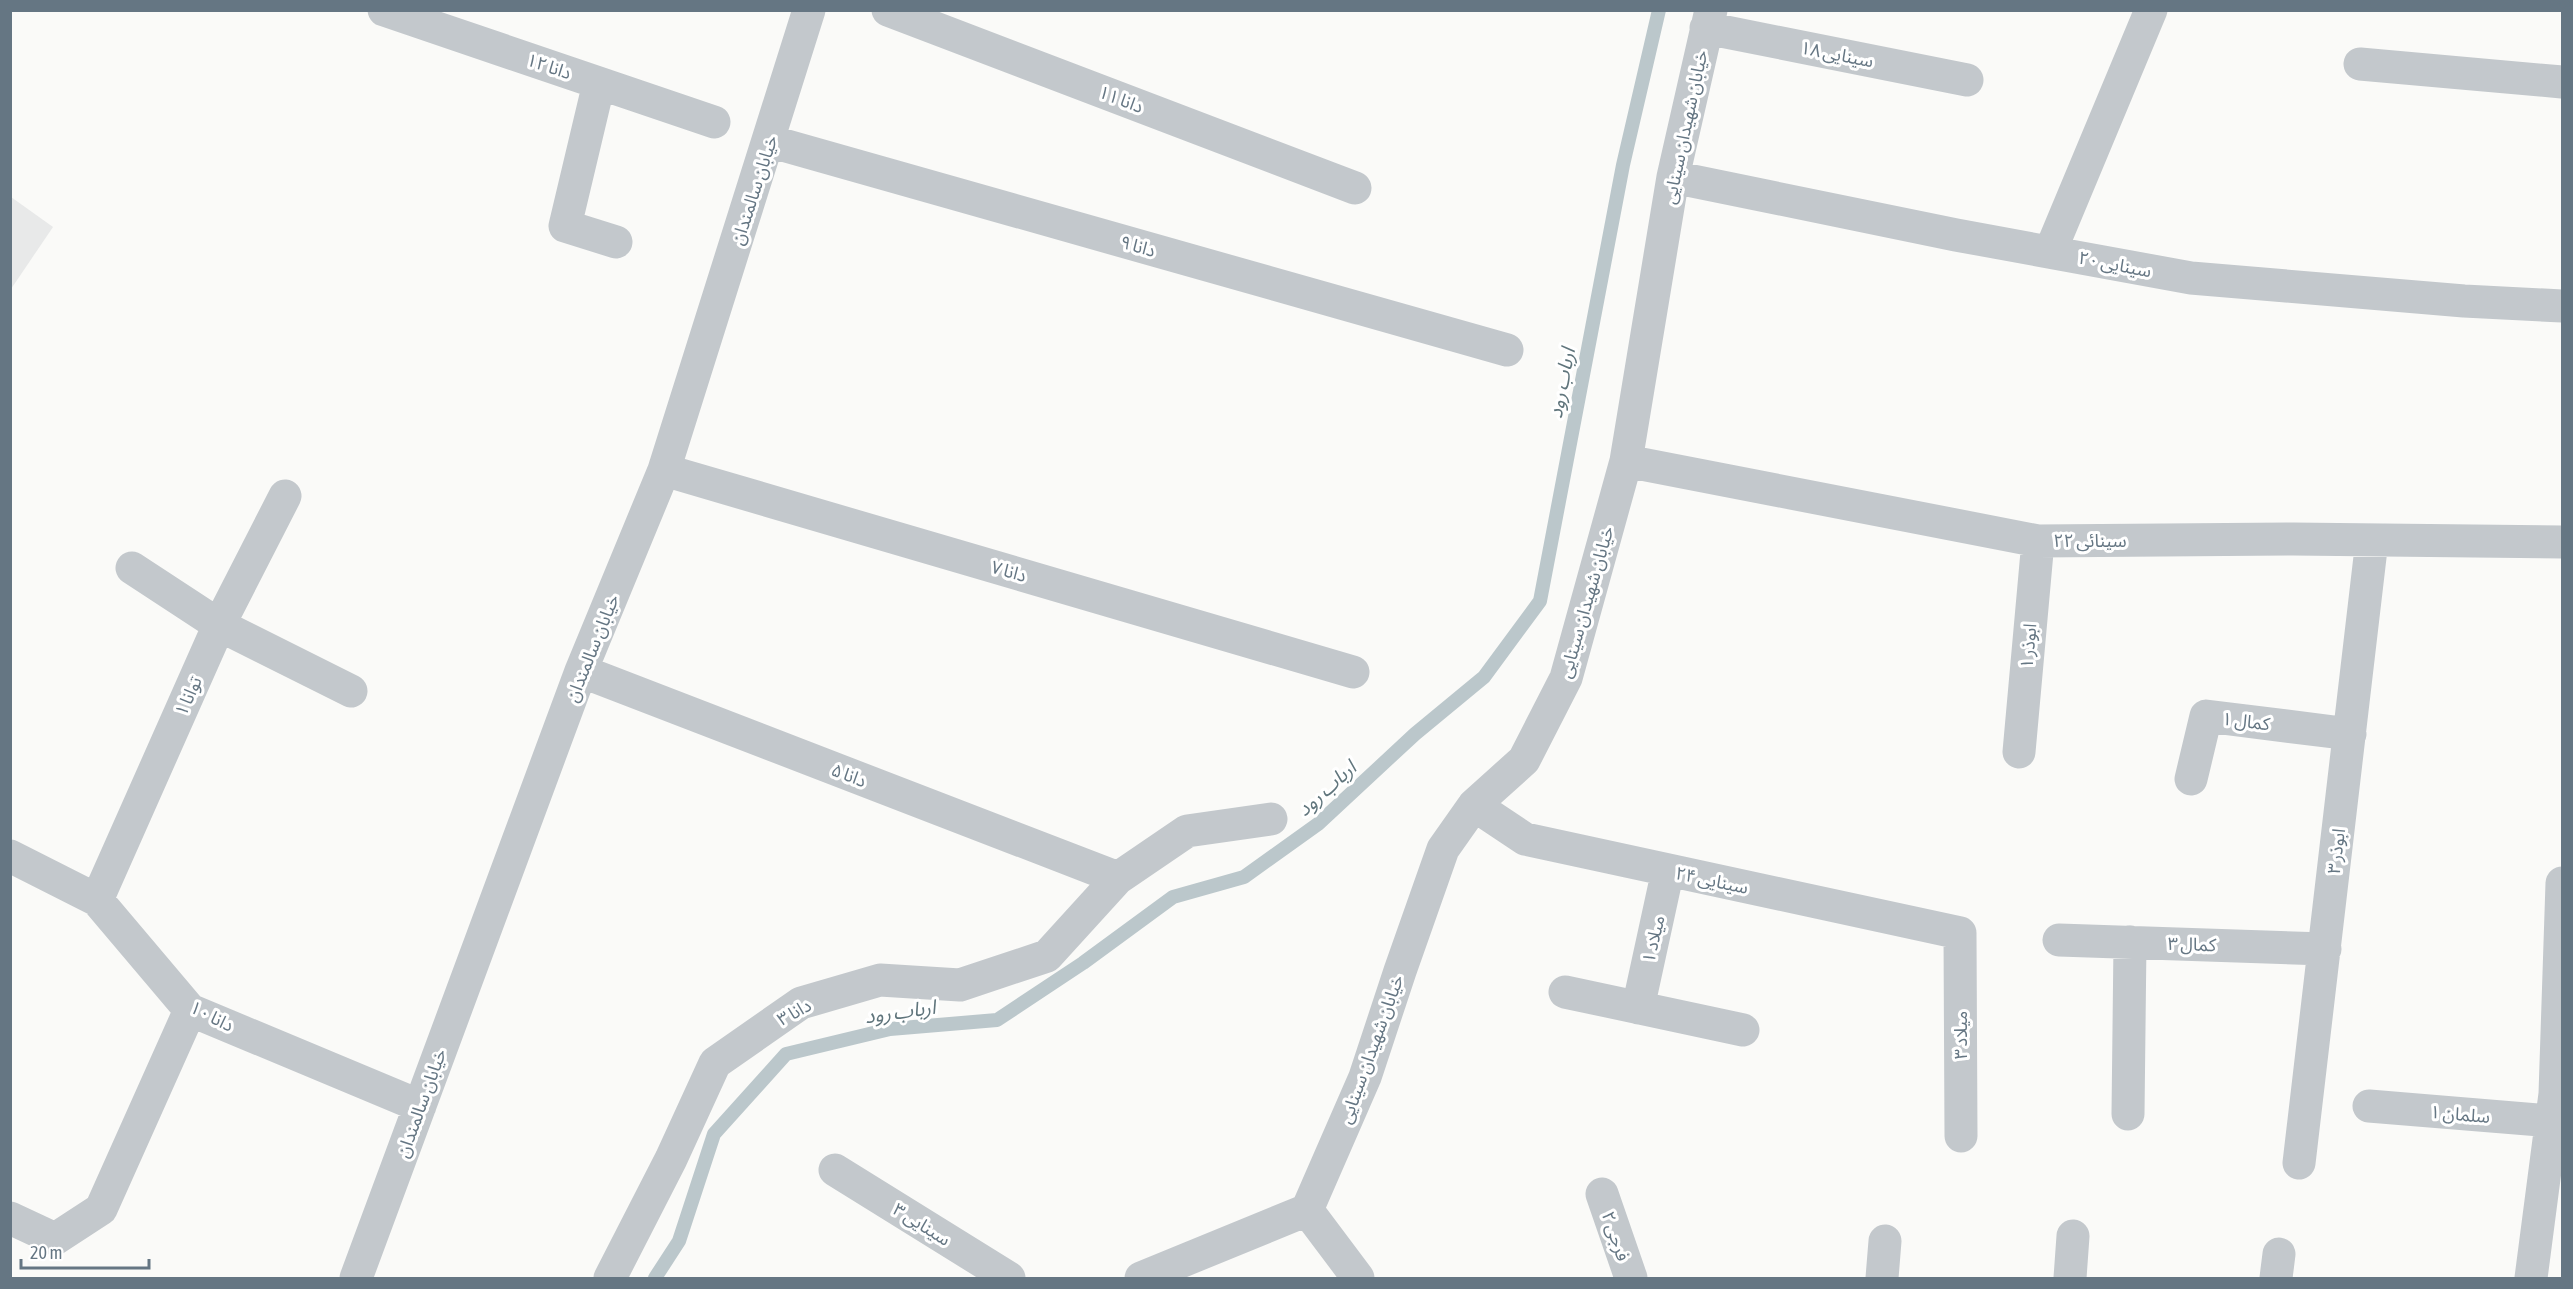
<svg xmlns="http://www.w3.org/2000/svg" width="2573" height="1289" font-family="'Asap Condensed','Noto Sans Arabic',sans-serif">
<rect width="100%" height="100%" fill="#fafaf8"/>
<path fill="#e8e9e9" d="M11 197 53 227 11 289Z"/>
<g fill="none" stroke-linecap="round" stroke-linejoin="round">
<path stroke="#bbc7cb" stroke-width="14" d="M655 1278 679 1241 714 1134 786 1054 890 1029 997 1020 1083 963 1173 897 1244 877 1318 824 1415 734 1484 677 1540 601 1623 165 1659 10"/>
<path stroke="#c3c8cc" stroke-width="33" d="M384 10 714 122
M888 10 1355 188
M1706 28 1967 80
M2360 64 2562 82
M599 83 565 226 616 242
M769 141 1507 350
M1673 177 1956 235 2191 278 2464 301 2562 306
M2050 252 2151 10
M1626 461 2038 541 2293 539 2562 542
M664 470 1353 672
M132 568 219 625 351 691
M581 671 1118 878
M2019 752 2038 541
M2191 779 2206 716 2350 734
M1474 805 1525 839 1960 933 1961 1136
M10 856 97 900 190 1010 420 1106
M97 900 219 625 285 496
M2059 940 2325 949
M1565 992 1743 1030
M1638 1008 1668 870
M2369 1106 2552 1121
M2128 1114 2130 942
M2299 1163 2372 540
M835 1170 1009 1278
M1602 1194 1631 1278
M1307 1210 1358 1278
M10 1218 55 1239 101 1209 190 1010
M356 1278 581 671 664 470 809 10
M610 1278 671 1159 715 1063 801 1003 880 980 960 985 1047 956 1118 878 1187 831 1271 819
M1141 1278 1307 1210 1365 1077 1400 971 1443 849 1474 805 1524 760 1566 678 1626 461 1673 177 1711 10
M1882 1278 1885 1241
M2070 1278 2073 1236
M2276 1278 2279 1254
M2531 1278 2555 1094 2562 883"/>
</g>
<g text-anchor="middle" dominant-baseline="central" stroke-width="6" stroke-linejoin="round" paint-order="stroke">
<g font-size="18" fill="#657683" stroke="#fff">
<text transform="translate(1837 54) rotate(11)">سینایی ۱۸</text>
<text transform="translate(549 66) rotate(19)">دانا ۱۲</text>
<text transform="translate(1121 99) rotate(21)">دانا ۱۱</text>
<text transform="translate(1685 127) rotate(-78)">خیابان شهیدان سینایی</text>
<text transform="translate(754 190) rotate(-72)">خیابان سالمندان</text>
<text transform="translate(1138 246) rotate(16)">دانا ۹</text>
<text transform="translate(2115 264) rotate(11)">سینایی ۲۰</text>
<text x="2090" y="540">سینائی ۲۲</text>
<text transform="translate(1009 571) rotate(16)">دانا ۷</text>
<text transform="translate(1586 602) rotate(-74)">خیابان شهیدان سینایی</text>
<text transform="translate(2028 646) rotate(-85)">ابوذر ۱</text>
<text transform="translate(592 648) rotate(-68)">خیابان سالمندان</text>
<text transform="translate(188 696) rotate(-66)">توانا ۱</text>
<text transform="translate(2246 721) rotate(7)">کمال ۱</text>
<text transform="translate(849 775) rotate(21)">دانا ۵</text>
<text transform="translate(2336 851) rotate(-83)">ابوذر ۳</text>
<text transform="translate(1712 880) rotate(12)">سینایی ۲۴</text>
<text transform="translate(1653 939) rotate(-77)">میلاد ۱</text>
<text transform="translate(2192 944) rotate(2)">کمال ۳</text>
<text transform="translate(794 1012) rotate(-29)">دانا ۳</text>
<text transform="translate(212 1016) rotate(27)">دانا ۱۰</text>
<text transform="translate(1960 1035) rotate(-90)">میلاد ۳</text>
<text transform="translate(1371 1049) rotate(-70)">خیابان شهیدان سینایی</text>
<text transform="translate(421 1103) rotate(-70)">خیابان سالمندان</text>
<text transform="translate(2460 1114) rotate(5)">سلمان ۱</text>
<text transform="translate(922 1224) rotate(32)">سینایی ۳</text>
<text transform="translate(1616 1236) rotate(71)">فرجی ۲</text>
</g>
<g font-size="20" font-style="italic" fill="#60757c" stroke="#fff">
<text transform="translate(1561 383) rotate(-79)">ارباب رود</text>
<text transform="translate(1326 788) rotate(-42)">ارباب رود</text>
<text transform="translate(900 1011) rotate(-8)">ارباب رود</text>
</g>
</g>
<rect width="2573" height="1289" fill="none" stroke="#657683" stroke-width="24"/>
<path d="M21 1259v9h128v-9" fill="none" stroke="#657683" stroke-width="3"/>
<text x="30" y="1259" font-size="18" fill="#657683" stroke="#ffffff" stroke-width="4.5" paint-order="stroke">20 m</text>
</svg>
